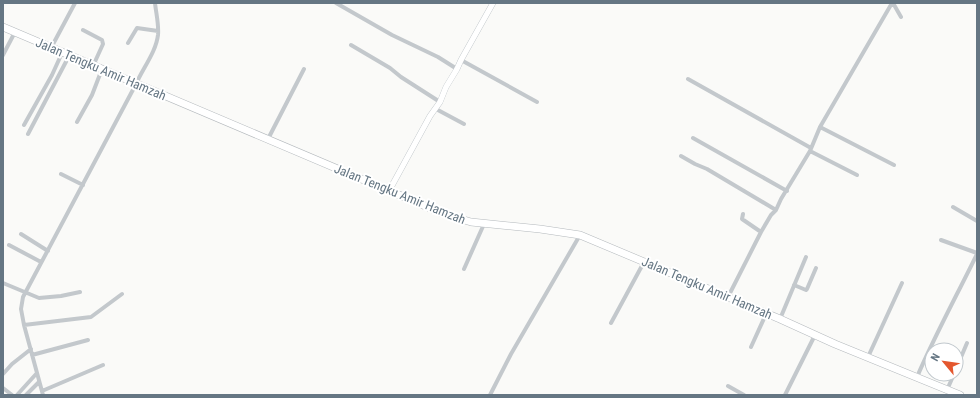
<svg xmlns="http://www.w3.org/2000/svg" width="980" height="398" font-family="'Roboto Condensed',sans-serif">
<rect width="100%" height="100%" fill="#fafaf8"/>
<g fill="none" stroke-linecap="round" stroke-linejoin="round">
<g stroke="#b3babf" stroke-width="6">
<path id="secondary" d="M389 191 430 116 440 102 446 87 457 69 461 60 493 3"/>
</g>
<g stroke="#b4b9bd" stroke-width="8">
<path id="highway" d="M3 27 444 214 471 222 540 229 580 235 780 319 835 344 960 395"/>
</g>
<path stroke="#c3c8cc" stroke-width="4" d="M336 3 392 35 438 57 457 69
M893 3 901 17
M83 30 102 40 103 44 93 66
M128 43 137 28 158 31
M351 45 390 68 401 77 440 102
M51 48 75 3
M3 55 15 32
M461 60 537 102
M688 79 811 148
M436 109 464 124
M77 122 92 95 102 69
M24 125 52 75 62 53
M820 127 894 165
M28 134 69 56
M693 138 787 191
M268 139 304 69
M810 151 857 175
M681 156 695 164 707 169 776 210
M61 174 83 185
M953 207 977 221
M743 214 742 219 761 232
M21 234 48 251
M941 240 977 253
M9 245 41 262
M464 269 484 224
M3 283 39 298 61 296 80 292
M794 285 806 290 807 289 816 268
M728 297 761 232 771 215 776 210 781 199 810 151 820 127 892 3
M780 319 806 257
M611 323 644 262
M24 325 91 317 122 294
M751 347 766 314
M32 355 88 340
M868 357 902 283
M956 369 967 343
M3 374 12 364 31 349
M917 377C935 335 957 295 977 254
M728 386 744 395
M3 388 12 395
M947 390 954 374
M42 391 103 365
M17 395 37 373
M26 395 39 382
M43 395 24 325 21 309 23 297 136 84C143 68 156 52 158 35 159 24 156 13 155 3
M490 395 511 354 580 235
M785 395 815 335"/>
<use href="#secondary" stroke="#fff" stroke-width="5.5"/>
<use href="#highway" stroke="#fff" stroke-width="7"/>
</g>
<g text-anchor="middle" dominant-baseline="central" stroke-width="4" stroke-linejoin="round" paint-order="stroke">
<g font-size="13" fill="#657683" stroke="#fff">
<text transform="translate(101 69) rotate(23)">Jalan Tengku Amir Hamzah</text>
<text transform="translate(400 194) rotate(22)">Jalan Tengku Amir Hamzah</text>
<text transform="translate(707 288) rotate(23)">Jalan Tengku Amir Hamzah</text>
</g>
</g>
<rect width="980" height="398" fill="none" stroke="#657683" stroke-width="8"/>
<g transform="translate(944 362) rotate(299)"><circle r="19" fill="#ffffff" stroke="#c1c8cd"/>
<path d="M0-3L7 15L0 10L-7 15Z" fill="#e4572e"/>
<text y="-6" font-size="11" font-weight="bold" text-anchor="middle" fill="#657683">N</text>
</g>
</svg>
